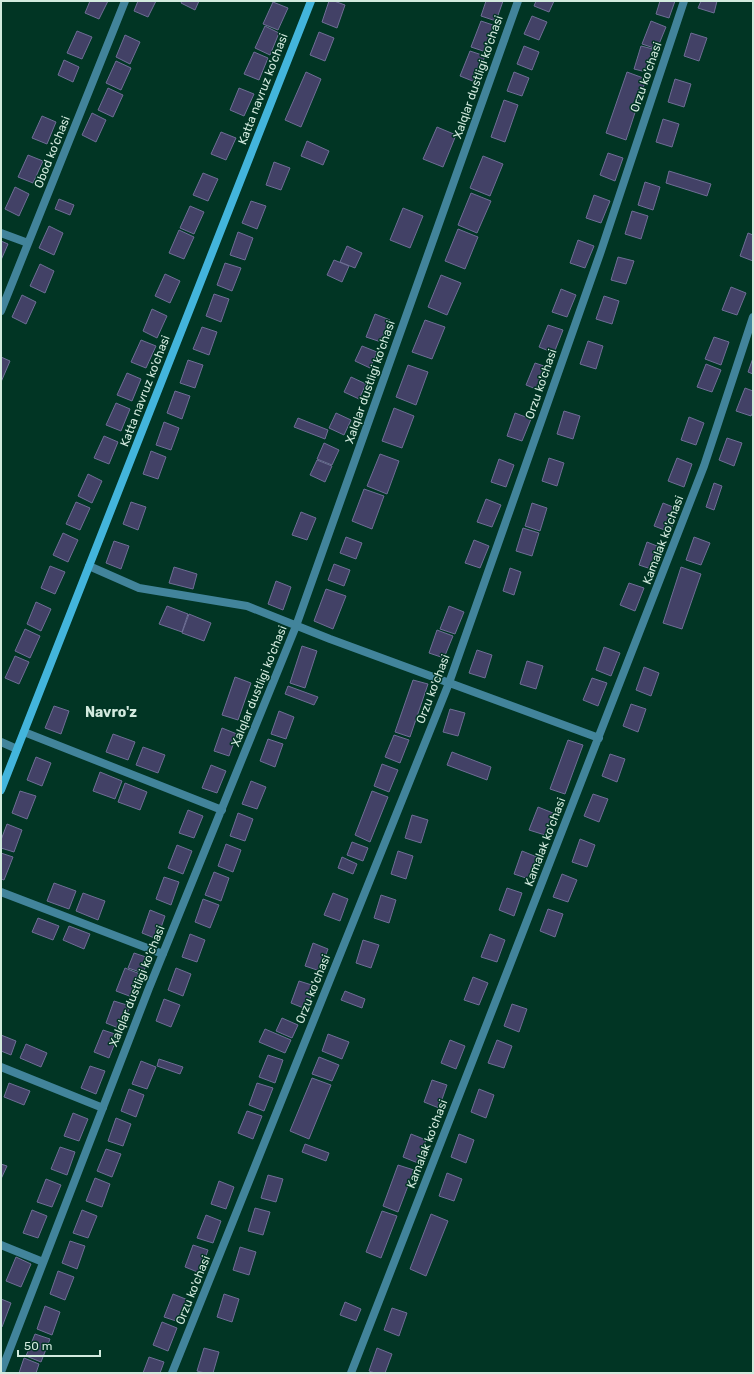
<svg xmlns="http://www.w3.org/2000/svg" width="754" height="1374" font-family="Rubik,sans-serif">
<rect width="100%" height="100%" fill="#013524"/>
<path fill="#424166" stroke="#6e6e95" d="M90 1H108L99 19 85 13Z
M138 1H156L148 17 134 11Z
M182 1H199L195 10 181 3Z
M329 1H334L345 5 337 28 322 22Z
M486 1H503L496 21 481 16Z
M536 1H554L549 12 534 6Z
M660 1H675L669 18 656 14Z
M701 1H717L714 13 698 8Z
M273 2 288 8 278 30 263 24Z
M532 16 547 22 539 40 524 34Z
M481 21 496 26 486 52 471 47Z
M651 21 666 27 657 49 642 44Z
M265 26 279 33 270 55 255 48Z
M77 31 92 37 82 59 67 53Z
M319 32 334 38 325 61 310 55Z
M691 33 707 38 699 61 684 56Z
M125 35 140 42 130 64 116 57Z
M524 46 539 52 532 70 517 64Z
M641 46 657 50 650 73 634 69Z
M470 51 485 56 475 82 460 76Z
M254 52 268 58 259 80 244 74Z
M64 60 79 67 73 82 58 75Z
M116 61 131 68 121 90 106 83Z
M306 72 321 79 301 127 285 120Z
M514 72 529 78 522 96 507 91Z
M627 72 646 79 626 140 606 133Z
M675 79 691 84 684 107 668 102Z
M108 88 123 95 113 117 98 110Z
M239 88 254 94 244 116 230 110Z
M504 100 518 105 505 142 491 137Z
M92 113 106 120 96 142 82 135Z
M42 116 56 122 47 144 32 138Z
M663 119 679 124 672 147 656 142Z
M437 127 456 135 443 167 423 159Z
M221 132 236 138 226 160 211 154Z
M307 141 329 151 323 165 301 156Z
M608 153 623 158 615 181 600 175Z
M28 155 43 161 33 183 18 177Z
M483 156 503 164 490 196 470 188Z
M274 162 290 168 281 190 266 185Z
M669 171 711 184 707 196 666 183Z
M203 173 218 179 208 201 193 195Z
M645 182 660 187 653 210 638 205Z
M15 187 29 194 19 216 5 209Z
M471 193 491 201 477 233 458 225Z
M594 195 610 201 601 223 586 218Z
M59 199 74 205 70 215 55 209Z
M251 201 266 206 257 229 242 223Z
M190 206 204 212 194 234 180 228Z
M403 208 423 216 410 248 390 240Z
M632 211 648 216 641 239 625 234Z
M49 226 63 233 54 255 39 248Z
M458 229 478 237 465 269 445 261Z
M179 230 194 237 184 259 169 253Z
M238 232 253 238 245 260 230 255Z
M748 233 753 235V261L740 256Z
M578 240 594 246 585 268 570 263Z
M1 241 8 244 1 260Z
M347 246 362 253 355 268 340 262Z
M618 257 634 261 626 284 611 280Z
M334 260 349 266 342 282 327 275Z
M225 263 241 268 232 291 217 285Z
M40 264 54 271 45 293 30 286Z
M165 274 180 281 170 303 155 296Z
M441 275 461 283 447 315 428 307Z
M731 287 746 293 737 315 722 310Z
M561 289 576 295 567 317 552 312Z
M214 294 229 299 221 322 206 316Z
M22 295 36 302 26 324 12 317Z
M604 296 619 301 612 324 596 319Z
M152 309 167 316 157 338 143 331Z
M375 314 390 320 381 342 366 337Z
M425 320 445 327 432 359 412 352Z
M548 325 563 330 554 353 539 347Z
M202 327 217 332 209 355 193 349Z
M714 337 729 342 721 365 705 359Z
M141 340 156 346 146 368 131 362Z
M588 341 603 346 596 369 580 364Z
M362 346 377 352 370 368 355 361Z
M1 357 10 361 1 382Z
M753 358V374L748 372Z
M188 360 203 365 195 388 180 383Z
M535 363 550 368 541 391 526 385Z
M706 364 721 370 712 392 697 387Z
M408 365 428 372 416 405 396 397Z
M127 373 141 379 132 401 117 395Z
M351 377 366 384 359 399 344 392Z
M745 388 753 391V412L751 416 736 411Z
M175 391 190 396 182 419 167 413Z
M116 403 130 409 121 431 106 425Z
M394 408 414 416 402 448 382 441Z
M564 411 580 416 573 439 557 434Z
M336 413 351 420 344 435 329 428Z
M515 413 531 419 522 441 507 436Z
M689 417 704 423 696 445 681 440Z
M298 418 328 430 325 439 294 427Z
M164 422 179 428 171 450 156 445Z
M104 436 118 442 109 464 94 458Z
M727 438 742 443 734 466 719 460Z
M324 443 339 450 332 465 317 459Z
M151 451 166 457 158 479 143 474Z
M380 454 399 461 387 494 367 486Z
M549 458 564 463 557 486 542 481Z
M677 458 692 464 684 487 668 481Z
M499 459 514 465 506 487 491 482Z
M317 460 332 466 325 482 310 475Z
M88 474 102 481 92 503 78 496Z
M714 483 722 486 714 510 706 507Z
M364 489 384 496 372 529 352 521Z
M486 499 501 505 492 527 477 522Z
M76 502 90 508 80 530 66 524Z
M131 502 146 507 138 530 123 524Z
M532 503 547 508 540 531 525 526Z
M663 503 678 509 670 532 654 526Z
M301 512 316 518 307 540 292 535Z
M523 528 539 533 532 556 516 551Z
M63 533 78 540 68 562 53 555Z
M346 537 362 543 356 559 340 553Z
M694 537 710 543 701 565 686 560Z
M474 540 489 546 480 568 465 563Z
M114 541 129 546 121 569 106 563Z
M647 542 662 548 654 570 639 565Z
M334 564 350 570 344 586 328 580Z
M50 566 65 572 55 594 41 588Z
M174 567 197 574 193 589 169 583Z
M681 567 701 574 682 629 663 623Z
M510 568 521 572 514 595 503 591Z
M276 581 291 587 283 610 268 604Z
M629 583 644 588 635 611 620 605Z
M326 589 346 596 333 629 314 621Z
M36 602 51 609 41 631 27 624Z
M167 606 188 614 182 632 159 624Z
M449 606 464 612 455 634 440 629Z
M189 614 211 623 204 641 182 633Z
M25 629 40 636 30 658 15 651Z
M437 630 453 636 444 658 429 653Z
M302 646 317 651 305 688 290 683Z
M604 647 620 653 611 676 596 670Z
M477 650 492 655 485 678 469 673Z
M15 656 29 662 19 684 5 678Z
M527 661 543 666 536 689 520 684Z
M644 667 659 673 651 696 636 690Z
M235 677 251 683 238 720 222 715Z
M592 678 607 683 598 706 583 700Z
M413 680 428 684 410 737 395 732Z
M288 686 318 697 314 705 285 694Z
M631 704 646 709 638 732 623 726Z
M54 706 69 711 61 734 45 728Z
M450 709 465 713 458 736 443 732Z
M279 711 294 717 286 739 271 734Z
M222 728 237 734 229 756 214 751Z
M113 734 135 742 128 760 106 752Z
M394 735 409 740 400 763 385 757Z
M268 739 283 744 275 767 260 761Z
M568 740 583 745 565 794 550 789Z
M143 747 165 755 158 773 136 765Z
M452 752 491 767 487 780 447 765Z
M610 754 625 759 617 782 602 776Z
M36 757 51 763 42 786 27 780Z
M382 764 398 770 389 792 374 786Z
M211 765 226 771 217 793 202 788Z
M100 772 122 781 115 799 93 791Z
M251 781 266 787 257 809 242 804Z
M125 783 147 792 140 810 118 802Z
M20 791 36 796 27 819 12 813Z
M372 791 388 797 370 842 355 835Z
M593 794 608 799 599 822 584 816Z
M538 807 553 813 545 835 529 830Z
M188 810 203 816 194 838 179 833Z
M238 813 253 819 245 841 230 836Z
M412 815 428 820 421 843 405 838Z
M7 824 22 830 14 852 1 848V840Z
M580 839 595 845 587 867 572 862Z
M352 842 368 848 363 861 347 855Z
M226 844 241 850 233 872 218 866Z
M177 845 192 851 183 874 168 868Z
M398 851 413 856 406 879 391 874Z
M522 851 537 857 529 879 514 874Z
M1 853 13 857 4 880 1 879Z
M342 857 357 864 353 874 338 868Z
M214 872 229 878 221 901 205 895Z
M562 874 577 880 568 902 553 897Z
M164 877 179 882 171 905 156 899Z
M54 883 76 891 69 909 47 901Z
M507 888 522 893 514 916 499 910Z
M83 893 105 901 98 920 76 911Z
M333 893 348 899 340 921 324 915Z
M381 895 396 900 389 923 374 918Z
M203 899 219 905 210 928 195 922Z
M548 909 563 914 555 937 540 931Z
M150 910 165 916 157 939 142 933Z
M38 918 59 926 53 940 32 932Z
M69 926 90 934 84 949 63 940Z
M190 934 205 940 197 962 182 957Z
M490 934 505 940 497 962 481 957Z
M363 940 379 945 371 968 356 963Z
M313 943 328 949 320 971 305 966Z
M134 953 149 958 143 973 128 968Z
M125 968 140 974 132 997 116 991Z
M176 968 191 974 183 996 168 990Z
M473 977 488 983 479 1005 464 1000Z
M299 981 315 986 306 1009 291 1003Z
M345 991 365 999 362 1008 341 1000Z
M164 999 180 1005 171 1027 156 1021Z
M114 1001 130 1006 121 1029 106 1023Z
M512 1004 527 1009 519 1032 504 1026Z
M282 1018 298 1025 292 1038 276 1031Z
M265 1029 291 1040 285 1053 259 1042Z
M103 1030 118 1035 109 1058 94 1052Z
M328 1034 349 1042 342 1059 322 1051Z
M1 1035 16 1041 11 1055 1 1051Z
M450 1040 465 1046 456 1069 441 1063Z
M497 1040 512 1046 504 1068 488 1063Z
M26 1044 47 1053 41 1067 20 1058Z
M268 1055 283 1060 275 1083 259 1077Z
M319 1057 339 1065 332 1081 312 1074Z
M159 1059 183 1067 180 1074 157 1066Z
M141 1061 156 1067 147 1089 132 1084Z
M90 1066 105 1071 96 1094 81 1088Z
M312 1078 331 1085 309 1139 290 1131Z
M432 1080 447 1085 439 1108 424 1102Z
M9 1083 30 1091 24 1105 4 1097Z
M257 1083 273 1088 264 1111 249 1105Z
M129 1089 144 1095 136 1117 121 1111Z
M479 1089 494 1095 486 1118 471 1112Z
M247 1111 262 1116 253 1139 238 1133Z
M73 1113 88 1119 79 1141 64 1136Z
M116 1118 131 1124 123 1146 108 1141Z
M411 1134 426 1140 418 1163 403 1157Z
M459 1134 474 1140 466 1163 451 1157Z
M305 1144 329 1153 326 1161 302 1152Z
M60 1147 75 1152 67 1175 51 1169Z
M106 1149 121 1154 112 1177 97 1171Z
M1 1164 7 1166 1 1179Z
M398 1165 414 1170 398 1212 383 1206Z
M447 1173 462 1179 454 1201 439 1196Z
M268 1175 283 1179 276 1202 261 1198Z
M95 1178 110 1184 102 1207 86 1201Z
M46 1179 61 1185 52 1207 37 1202Z
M219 1181 234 1187 226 1209 211 1204Z
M255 1208 270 1212 263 1235 248 1231Z
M32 1210 47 1216 38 1238 23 1233Z
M82 1210 97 1216 88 1238 73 1233Z
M382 1211 397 1216 381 1258 366 1252Z
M431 1214 448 1221 426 1276 410 1269Z
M206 1215 221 1221 213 1243 197 1238Z
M70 1241 85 1246 77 1269 62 1263Z
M193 1245 208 1250 200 1273 185 1267Z
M240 1247 256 1252 249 1275 233 1270Z
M16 1257 31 1264 21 1287 6 1281Z
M58 1271 74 1277 65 1300 50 1294Z
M173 1294 188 1300 179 1322 164 1317Z
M224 1294 239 1299 232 1322 217 1317Z
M1 1299 11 1303 2 1327H1Z
M345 1302 361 1309 356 1321 340 1315Z
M45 1306 60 1312 52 1335 37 1329Z
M392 1308 407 1313 399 1336 384 1330Z
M162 1322 177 1328 168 1351 153 1345Z
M35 1334 50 1339 41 1362 26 1356Z
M204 1348 219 1352 213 1373H205L197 1371Z
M377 1348 392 1354 385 1373H375L369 1371Z
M149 1357 164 1362 160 1373H143Z
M24 1358 39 1364 36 1373H19Z"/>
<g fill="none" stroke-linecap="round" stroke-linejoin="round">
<path stroke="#42849b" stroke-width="8" d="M1 233 28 243
M1 311 125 1
M89 566 139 588 247 606 330 639 599 738
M24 732 222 810
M1 742 17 749
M1 892 163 954
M1 1067 103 1108
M1 1245 43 1262
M1 1372 149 988 296 626 518 1
M172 1373 449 683 601 251 684 1
M351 1373 704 466 753 317"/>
<path stroke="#43b5dc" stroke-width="8" d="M1 790 311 1"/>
</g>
<g text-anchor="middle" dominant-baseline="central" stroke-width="3" stroke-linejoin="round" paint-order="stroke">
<g font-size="12" fill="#d2eade" stroke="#013524">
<text transform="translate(478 77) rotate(-71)">Xalqlar dustligi ko'chasi</text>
<text transform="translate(646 77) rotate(-71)">Orzu ko'chasi</text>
<text transform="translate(263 89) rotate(-69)">Katta navruz ko'chasi</text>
<text transform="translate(52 152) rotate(-68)">Obod ko'chasi</text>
<text transform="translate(370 382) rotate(-71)">Xalqlar dustligi ko'chasi</text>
<text transform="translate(541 384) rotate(-71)">Orzu ko'chasi</text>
<text transform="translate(145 391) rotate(-69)">Katta navruz ko'chasi</text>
<text transform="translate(663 540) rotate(-69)">Kamalak ko'chasi</text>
<text transform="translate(259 686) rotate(-68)">Xalqlar dustligi ko'chasi</text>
<text transform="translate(433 689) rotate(-69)">Orzu ko'chasi</text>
<text transform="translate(545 842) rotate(-69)">Kamalak ko'chasi</text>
<text transform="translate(137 986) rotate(-68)">Xalqlar dustligi ko'chasi</text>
<text transform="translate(313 989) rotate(-68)">Orzu ko'chasi</text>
<text transform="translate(427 1144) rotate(-69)">Kamalak ko'chasi</text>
<text transform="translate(193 1290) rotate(-68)">Orzu ko'chasi</text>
</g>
<g font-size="14" font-weight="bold" fill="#d2eade" stroke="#013524">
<text x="111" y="712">Navro'z</text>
</g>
</g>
<rect width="754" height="1374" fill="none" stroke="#d2eade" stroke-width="4"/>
<path d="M18 1350v6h82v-6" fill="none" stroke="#d2eade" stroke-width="2"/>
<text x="24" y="1350" font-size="12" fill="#d2eade" stroke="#013524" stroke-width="3" paint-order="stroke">50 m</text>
</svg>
